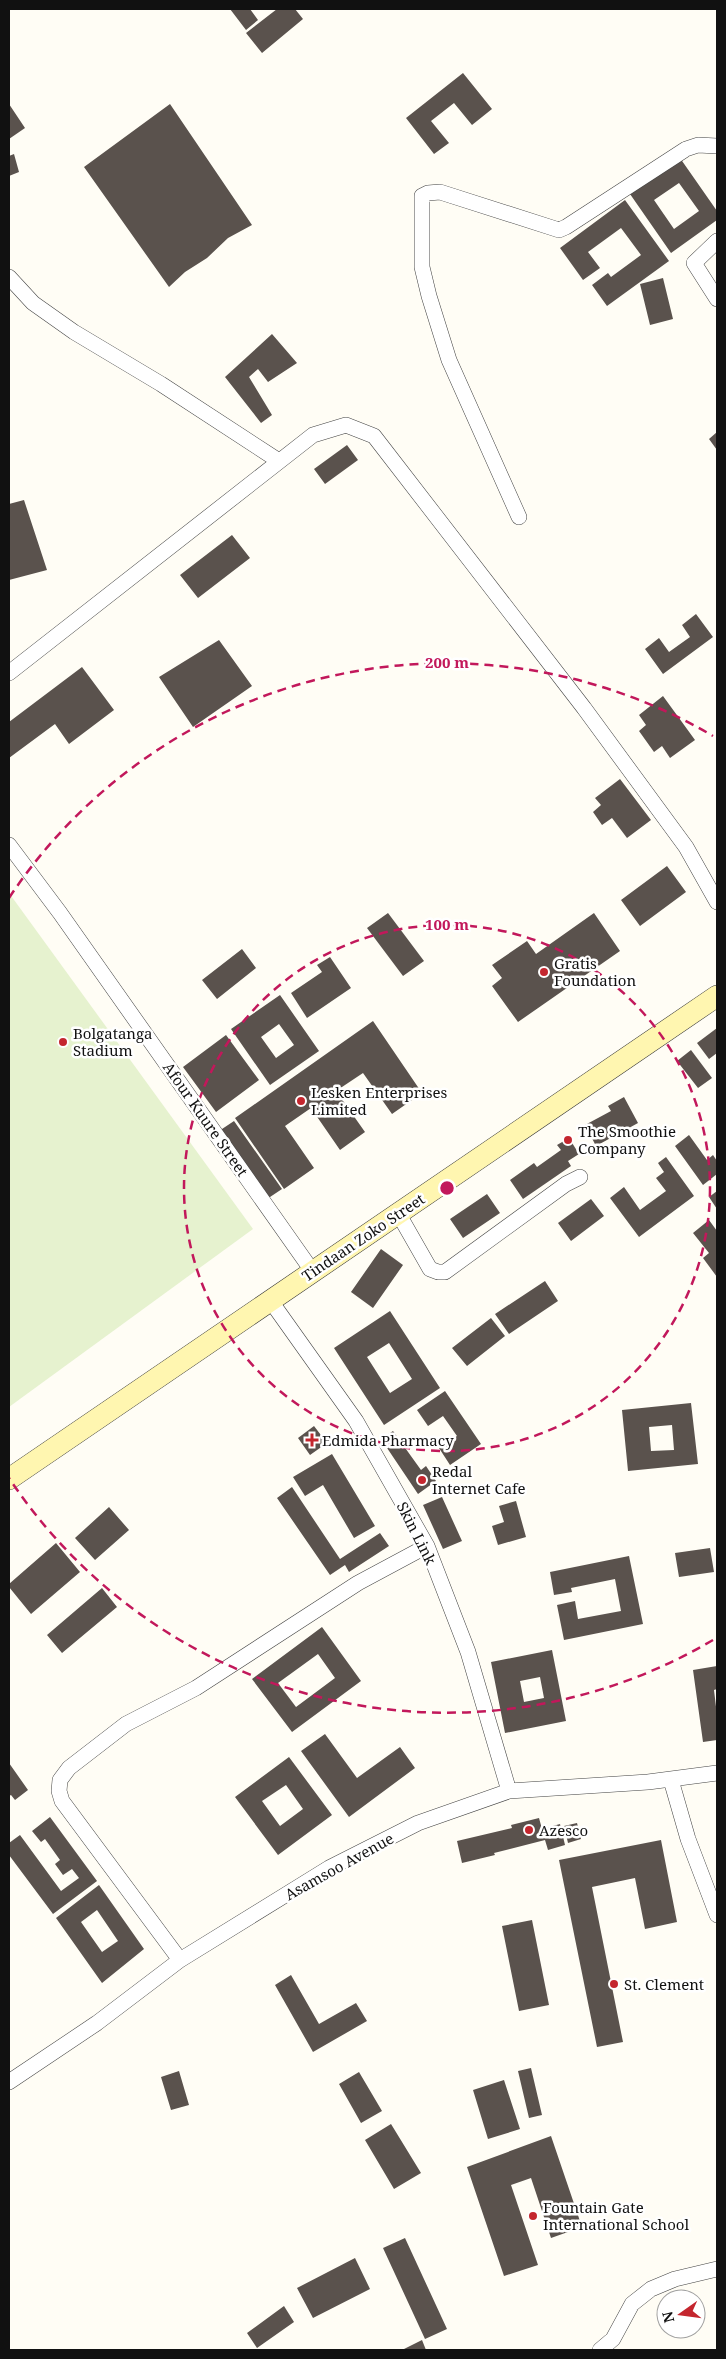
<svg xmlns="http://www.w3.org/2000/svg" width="726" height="2359" font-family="'Noto Serif',serif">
<rect width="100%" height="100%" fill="#fffdf5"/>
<path fill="#e6f2cf" d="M9 893 253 1229 9 1407Z"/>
<path fill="#5a524d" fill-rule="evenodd" d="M230 9H250L258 20 246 30Z
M277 9H295L303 19 262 53 246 33Z
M463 73 492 109 472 125 454 103 431 121 449 143 434 154 406 118Z
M9 104 25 128 9 139Z
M170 104 252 225 228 238 207 258 185 272 169 287 84 167Z
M14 154 19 172 9 176V156Z
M680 158 717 211V220L671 253 630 194ZM679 183 699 211 674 229 654 200Z
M625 200 669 261 607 306 592 285 608 273 611 277 641 255 621 228 588 252 600 268 583 280 560 248Z
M663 278 673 319 650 325 640 284Z
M272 334 297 363 268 382 258 369 249 377 272 415 261 423 225 377Z
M717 432V450L709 439Z
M347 445 358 460 325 484 314 469Z
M24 500 47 570 9 580V504Z
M232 535 250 558 198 598 180 575Z
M696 614 713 637 663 674 645 649 659 638 669 652 690 637 682 625Z
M219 640 252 686 193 727 159 677Z
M82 667 114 710 69 744 55 724 9 758V722Z
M663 696 695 740 670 758 662 746 654 752 639 731 646 725 639 715Z
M620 779 651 820 627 838 612 818 602 825 593 812 601 805 595 798Z
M667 866 686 892 640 926 621 900Z
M388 913 424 961 403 976 367 928Z
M594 913 620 951 518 1022 492 986 502 978 492 965 527 941 536 954Z
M242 949 256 968 217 999 202 980Z
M330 957 351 988 307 1018 291 993 322 972 317 965Z
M280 995 319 1051 270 1085 231 1029ZM279 1024 294 1045 276 1058 261 1037Z
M373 1021 422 1093 392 1114 363 1073 336 1091 365 1132 340 1150 311 1108 285 1126 314 1168 284 1189 235 1118Z
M717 1028V1053L709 1059 697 1043Z
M226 1035 259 1080 216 1112 183 1067Z
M691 1050 712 1078 698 1088 677 1061Z
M624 1097 638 1123 596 1146 585 1125 611 1111 608 1106Z
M234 1121 282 1189 267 1199 219 1131Z
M689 1135 707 1160 713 1155 717 1161V1174L703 1185 675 1146Z
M569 1138 579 1154 568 1161 571 1166 523 1199 510 1180 534 1163 537 1167 561 1150 557 1145Z
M666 1157 694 1196 639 1237 610 1198 624 1187 640 1210 666 1191 656 1178 664 1172 658 1163Z
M717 1191V1209L709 1197Z
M487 1194 500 1213 463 1238 450 1219Z
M591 1199 604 1216 571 1241 558 1223Z
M709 1220 717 1231V1277L703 1258 709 1253 693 1233Z
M381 1249 403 1265 373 1308 351 1292Z
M545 1281 558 1301 509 1334 495 1314Z
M390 1311 440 1388 384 1425 334 1348ZM389 1343 412 1379 390 1393 367 1357Z
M491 1318 505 1336 467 1366 452 1348Z
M445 1391 481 1444 450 1465 439 1448 457 1436 443 1416 428 1426 417 1410Z
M691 1403 698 1464 628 1471 622 1410ZM672 1425 674 1450 651 1451 649 1427Z
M314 1426 327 1443 310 1455 298 1438Z
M393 1431 421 1470 426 1466 436 1481 418 1494 381 1439Z
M332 1454 375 1526 354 1538 323 1485 305 1496 293 1477Z
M292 1487 340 1559 380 1533 389 1546 349 1572 345 1565 330 1575 277 1498Z
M442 1497 462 1541 443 1549 423 1505Z
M516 1501 526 1537 498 1545 492 1526 504 1522 499 1506Z
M109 1507 129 1530 95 1560 75 1538Z
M56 1543 80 1572 31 1614 9 1587V1584Z
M710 1548 714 1572 679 1577 675 1553Z
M629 1556 643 1624 564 1640 557 1605 575 1601 578 1619 621 1611 615 1579 571 1588 572 1592 554 1595 550 1572Z
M102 1588 117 1607 62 1653 47 1635Z
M322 1627 361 1681 292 1732 252 1679ZM318 1654 335 1678 296 1707 278 1683Z
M552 1650 566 1721 505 1733 491 1662ZM540 1677 544 1698 524 1702 520 1681Z
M717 1666V1689L714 1690 717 1715V1740L703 1742 693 1670Z
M325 1734 357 1778 400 1747 415 1768 349 1817 301 1751Z
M289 1757 332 1815 278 1855 235 1797ZM286 1785 303 1809 280 1826 262 1801Z
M9 1763 28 1790 15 1800 11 1795 9 1796Z
M50 1817 97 1881 53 1914 9 1855V1843L20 1835 61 1891 79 1878 72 1869 63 1875 55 1864 60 1860 45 1839 41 1842 32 1831Z
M539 1818 542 1829 560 1824 565 1845 548 1850 545 1840 494 1853 495 1855 462 1863 457 1841 512 1828 511 1825Z
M577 1823 581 1839 568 1843 564 1826Z
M661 1840 677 1922 645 1929 635 1878 592 1887 623 2042 597 2047 559 1860Z
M99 1885 144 1949 102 1983 56 1918ZM97 1910 118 1941 102 1952 81 1922Z
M532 1920 549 2005 519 2011 502 1926Z
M291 1975 319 2024 356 2003 367 2021 313 2052 275 1985Z
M531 2068 542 2115 529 2118 518 2071Z
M179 2071 189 2105 171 2110 161 2077Z
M359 2072 382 2111 361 2123 339 2084Z
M504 2080 520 2129 488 2139 473 2090Z
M391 2124 421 2173 394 2189 365 2140Z
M551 2136 582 2227 551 2238 531 2178 511 2185 538 2265 504 2276 467 2167Z
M405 2238 447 2329 425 2339 383 2248Z
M355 2258 370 2289 313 2318 297 2288Z
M284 2306 294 2322 257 2348 247 2333Z
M422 2340 426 2350H402Z"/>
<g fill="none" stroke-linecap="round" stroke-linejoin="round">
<g stroke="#444" stroke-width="16">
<path id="street" d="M717 241 694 263 717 299
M9 277 33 303 74 332 161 384 279 461
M519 517 449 360 429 296 422 267V196L428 193 440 192 559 230 566 227 686 149 698 145 717 146
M9 673 313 435 346 425 374 436 584 708 686 847 717 902
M9 845 60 913 313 1272
M398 1213 430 1269 438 1272H445L566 1184 580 1177
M270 1300 356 1421 427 1546 468 1652 509 1791
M671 1780 688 1839 717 1915
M180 1960 62 1801 59 1791 60 1780 69 1768 126 1724 196 1688 358 1583 427 1546
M9 2082 97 2023 180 1960 329 1868 418 1823 509 1791 648 1782 717 1773
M600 2350 613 2339 632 2304 651 2289 675 2279 717 2269"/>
</g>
<g stroke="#333" stroke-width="22">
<path id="secondary" d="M9 1479 717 996"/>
</g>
<use href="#street" stroke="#fff" stroke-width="15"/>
<use href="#secondary" stroke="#fff6b0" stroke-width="21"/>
</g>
<g fill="none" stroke="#c2185b" stroke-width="2.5" stroke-dasharray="9 6">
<circle cx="447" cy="1188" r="263"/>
<path d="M713 1640A525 525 0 0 1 9 1478M9 898A525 525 0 0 1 713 736"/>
</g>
<g fill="#c4262e" stroke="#fff" stroke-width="2">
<circle cx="544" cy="972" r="5"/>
<circle cx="63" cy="1042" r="5"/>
<circle cx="301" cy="1101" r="5"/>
<circle cx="568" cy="1140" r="5"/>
<path d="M309.5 1432.5h5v5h5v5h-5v5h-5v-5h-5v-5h5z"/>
<circle cx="422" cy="1480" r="5"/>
<circle cx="529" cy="1830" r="5"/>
<circle cx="614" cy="1984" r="5"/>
<circle cx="533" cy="2216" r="5"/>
</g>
<g text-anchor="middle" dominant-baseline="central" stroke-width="5" stroke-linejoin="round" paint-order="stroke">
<g font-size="15" fill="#111" stroke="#fff" text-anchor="start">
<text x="554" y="963">Gratis<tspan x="554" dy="17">Foundation</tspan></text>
<text x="73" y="1033">Bolgatanga<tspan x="73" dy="17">Stadium</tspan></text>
<text x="311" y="1092">Lesken Enterprises<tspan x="311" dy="17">Limited</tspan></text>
<text x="578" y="1131">The Smoothie<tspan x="578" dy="17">Company</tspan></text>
<text x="322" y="1440">Edmida Pharmacy</text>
<text x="432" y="1471">Redal<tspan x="432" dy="17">Internet Cafe</tspan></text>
<text x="539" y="1830">Azesco</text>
<text x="624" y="1984">St. Clement</text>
<text x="543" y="2207">Fountain Gate<tspan x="543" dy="17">International School</tspan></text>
</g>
<g font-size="15" fill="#111" stroke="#fff">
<text transform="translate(206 1119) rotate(55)">Afour Kuure Street</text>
<text transform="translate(363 1237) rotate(-34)">Tindaan Zoko Street</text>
<text transform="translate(417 1533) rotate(63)">Skin Link</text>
<text transform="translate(339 1866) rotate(-29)">Asamsoo Avenue</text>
</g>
</g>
<circle cx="447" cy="1188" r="8" fill="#c2185b" stroke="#fff" stroke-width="2.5"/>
<g font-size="15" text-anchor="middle" font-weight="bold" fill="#c2185b" stroke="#fff" stroke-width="5" stroke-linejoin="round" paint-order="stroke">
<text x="447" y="668">200 m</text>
<text x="447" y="930">100 m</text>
</g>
<rect width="726" height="2359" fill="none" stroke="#111111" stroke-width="20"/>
<g transform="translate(681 2314) rotate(256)"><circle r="24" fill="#ffffff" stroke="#a0a0a0"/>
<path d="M0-4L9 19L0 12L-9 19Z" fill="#c4262e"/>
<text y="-8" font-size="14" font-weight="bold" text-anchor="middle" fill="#111111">N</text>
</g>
</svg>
